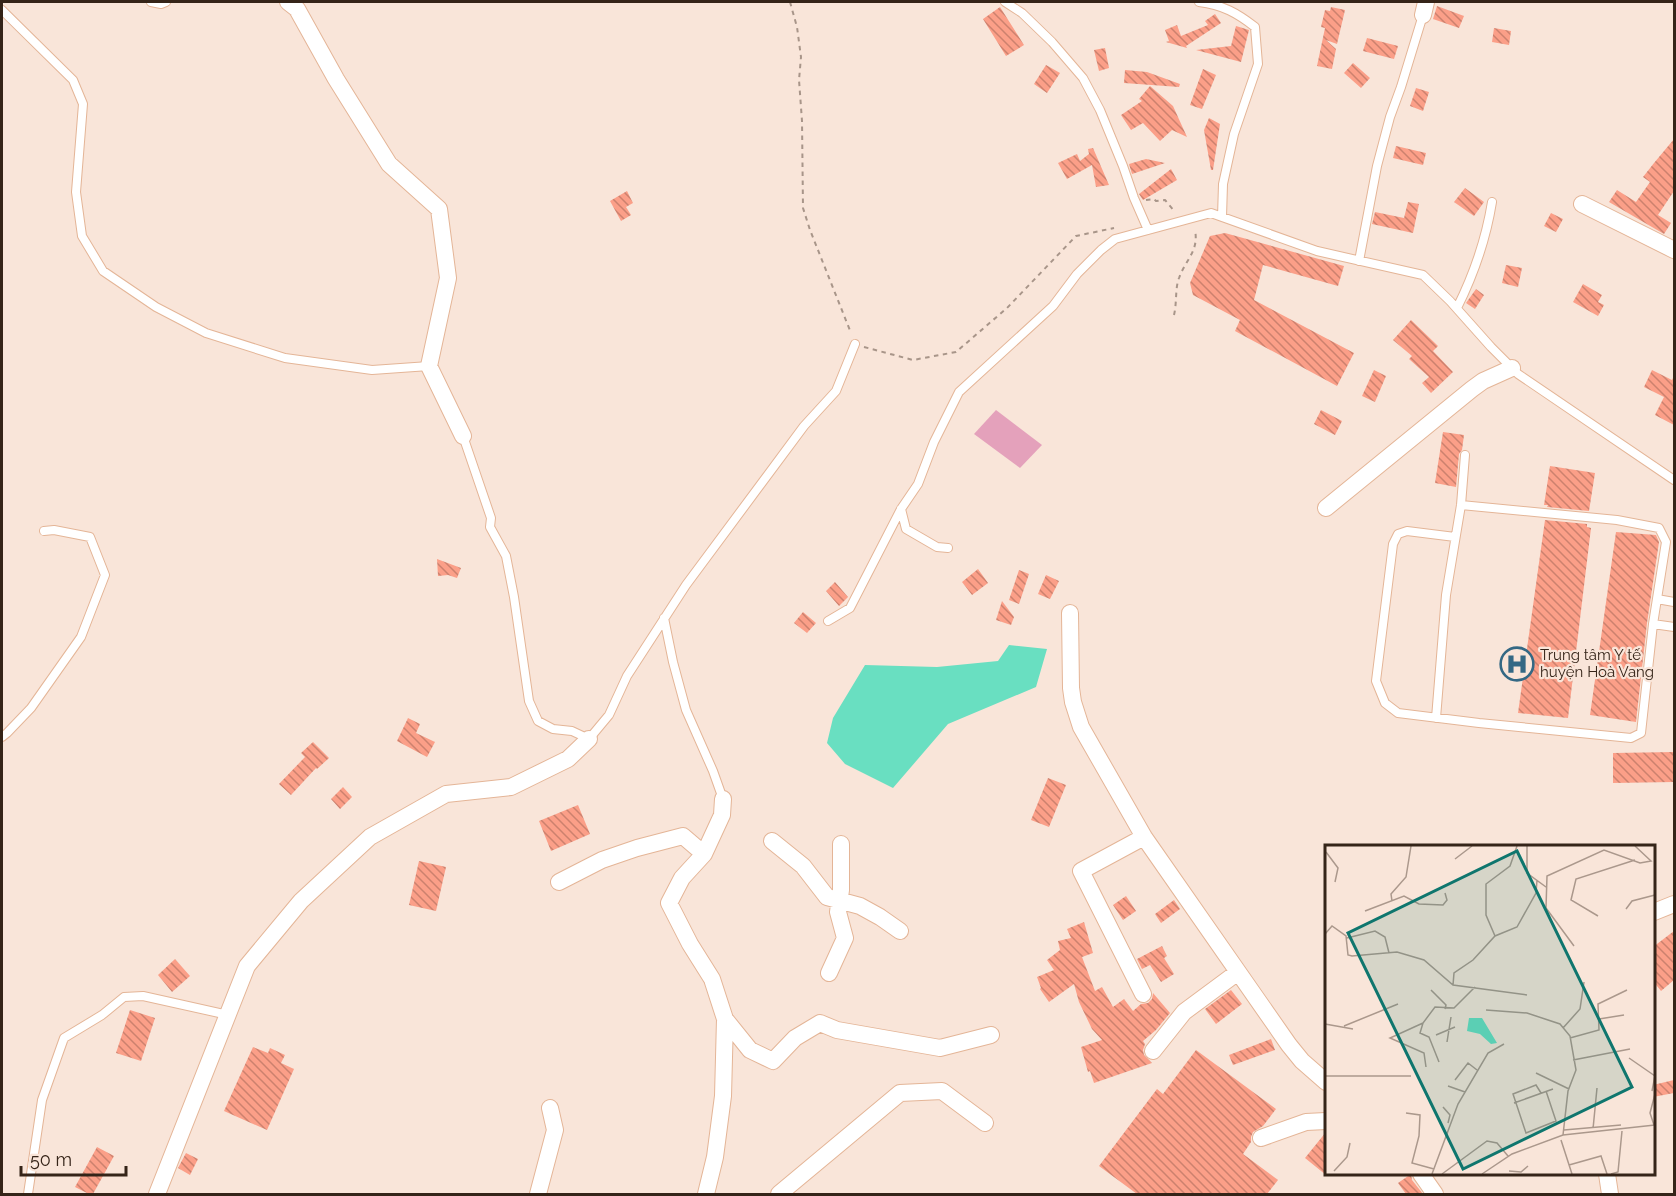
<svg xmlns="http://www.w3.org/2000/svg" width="1676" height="1196" font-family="Raleway,sans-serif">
<defs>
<pattern id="building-back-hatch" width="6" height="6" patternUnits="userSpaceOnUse" patternTransform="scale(1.5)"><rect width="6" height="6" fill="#fb9f88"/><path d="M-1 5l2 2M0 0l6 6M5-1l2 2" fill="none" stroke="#cc816e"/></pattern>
</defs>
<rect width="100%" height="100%" fill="#f9e5d9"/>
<path fill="#e4a1bb" d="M996 410 1042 445 1020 468 974 434Z"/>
<path fill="#69dfc1" d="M1009 645 1047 649 1036 687 948 724 893 788 845 764 827 743 833 718 865 665 937 667 998 661Z"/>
<path fill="url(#building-back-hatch)" d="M1437 6 1464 16 1459 28 1433 19Z
M1000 7 1024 45 1006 56 983 19Z
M1331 7 1345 10 1337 44 1326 40 1336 49 1332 69 1317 66 1325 28 1321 27 1325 10 1330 11Z
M1215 14 1221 23 1186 46 1187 48 1166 42 1169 41 1165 30 1177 25 1181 36 1208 25 1205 21Z
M1236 26 1249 30 1241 62 1196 50 1231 46Z
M1494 28 1511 31 1509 45 1492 42Z
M1367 38 1398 46 1394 59 1363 51Z
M1105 48 1109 68 1099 71 1094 50Z
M1353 63 1370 78 1361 88 1344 73Z
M1046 65 1060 73 1047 93 1034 84Z
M1203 69 1216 75 1202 109 1190 105Z
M1125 70 1147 72 1180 84 1179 87 1124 83Z
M1150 86 1173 106 1187 137 1172 130 1160 141 1143 123 1131 130 1121 115 1142 101 1139 99Z
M1416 88 1429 92 1423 111 1410 106Z
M1209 118 1220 124 1213 170H1211L1204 130Z
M1674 139V191L1658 215 1671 223 1664 234 1609 202 1617 190 1636 202 1650 182 1643 177 1654 163Z
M1396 146 1426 153 1423 165 1393 158Z
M1093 148 1109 185 1096 187 1092 165 1067 179 1058 163 1077 154 1080 161 1089 154 1088 149Z
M1146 159 1165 163 1132 174 1129 164Z
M1171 169 1177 180 1143 200 1139 194Z
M1465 188 1484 202 1474 216 1454 202Z
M627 191 633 203 626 207 631 215 621 221 610 201Z
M1408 202 1419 204 1413 233 1372 224 1375 212 1404 218Z
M1551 213 1563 219 1556 232 1544 226Z
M1225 233 1344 266 1338 286 1263 265 1254 300 1354 353 1337 386 1235 331 1240 320 1193 295 1190 283 1210 236Z
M1506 265 1522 268 1518 287 1502 283Z
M1583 284 1602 295 1598 302 1604 305 1598 316 1573 302Z
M1476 289 1484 295 1475 309 1466 303Z
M1411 320 1438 346 1433 351 1453 372 1431 393 1422 383 1429 377 1409 359 1412 356 1393 340Z
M1374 370 1386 376 1375 402 1362 396Z
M1652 370 1672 380 1674 376V425L1655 415 1664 397 1644 387Z
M1321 410 1342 421 1335 435 1314 424Z
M1443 432 1464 435 1462 450 1459 454 1456 487 1435 483Z
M1550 466 1595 473 1589 511 1547 507 1548 505H1544Z
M1545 520 1587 524V527L1591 528 1568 718 1518 713Z
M1616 532 1656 535 1659 542 1647 623 1636 722 1590 715Z
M437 559 461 568 457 578 448 575 438 576Z
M978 569 988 583 972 595 962 582Z
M1019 570 1029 574 1019 604 1009 600Z
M1046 575 1059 581 1050 599 1038 594Z
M835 582 848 597 839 606 826 591Z
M1002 601 1014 617 1011 625 996 620Z
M803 612 816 623 807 633 794 623Z
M408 718 420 724 416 733 435 742 427 757 397 741Z
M313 742 329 758 317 769 316 768 291 795 279 784 305 757 301 753Z
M1674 752V782L1613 783V753Z
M1048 778 1066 785 1049 827 1031 820Z
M343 787 352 797 340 809 331 799Z
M578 805 590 834 551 851 539 821Z
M419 861 446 867 436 911 409 905Z
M1126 896 1136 911 1123 920 1113 905Z
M1174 900 1180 909 1161 923 1155 914Z
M1084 922 1093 953 1082 957 1095 991 1102 987 1113 1007 1124 999 1133 1011 1141 1004 1148 1003 1152 999 1153 993 1170 1013 1156 1030 1143 1041 1145 1044 1143 1050 1144 1055 1152 1063 1094 1083 1090 1071 1088 1072 1081 1047 1102 1040 1092 1029 1079 1002 1074 984 1049 1002 1040 989 1041 988 1037 977 1054 970 1047 960 1060 950 1058 941 1071 938 1067 929Z
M1674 931V980L1661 991 1653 981V947Z
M1162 946 1167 956 1164 958 1174 974 1161 982 1150 965 1142 969 1137 959Z
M175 959 190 976 172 992 158 975Z
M1231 990 1242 1004 1216 1024 1205 1009Z
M130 1010 155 1018 141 1061 116 1053Z
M1271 1039 1275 1050 1233 1065 1229 1055Z
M253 1047 268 1053 270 1048 285 1055 281 1063 294 1069 267 1130 224 1111Z
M1196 1050 1276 1109 1263 1126 1253 1132 1251 1137V1142L1243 1154 1278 1180 1267 1194H1137L1099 1166 1157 1089 1163 1094Z
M1674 1080V1093L1653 1097V1085Z
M1326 1132V1131V1175L1305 1158Z
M97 1147 114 1156 93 1194H89L75 1187Z
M186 1153 198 1159 190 1175 178 1168Z
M1411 1174 1412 1180 1423 1194H1406L1398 1183Z"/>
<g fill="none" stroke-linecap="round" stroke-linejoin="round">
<g stroke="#e4b597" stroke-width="10">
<path id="service" d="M151 2 161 4 166 2
M1005 2 1022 13 1052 42 1083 78 1100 110 1123 166 1134 198 1148 230
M1199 2C1223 5 1237 13 1255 27L1258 64 1234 134 1223 184 1222 217
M2 10 73 80 83 104 76 192 82 236 103 271 156 307 206 333 285 358 372 370 429 366
M1359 261 1377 166 1390 117 1401 87 1423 15
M1457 308C1474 274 1486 239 1492 202
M463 436 491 518 490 527 506 556 514 597 529 701 538 721 553 729 572 731 589 739 609 715 627 676 686 585 804 426 836 391 855 344
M901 509 906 529 937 547 948 548
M1455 537 1407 531 1398 534 1393 544 1376 681 1385 703 1398 713 1479 723 1631 738 1641 733 1653 624 1666 542 1659 528 1617 520 1461 505
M1657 599 1674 602
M664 618 673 662 686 710 713 771 723 799
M828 621 850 608 901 509 918 484 934 442 959 392 1053 306 1077 274 1101 250 1115 239 1211 213 1317 251 1423 275 1450 301 1491 347 1518 374 1674 480
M1653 624 1674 627
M1436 718 1446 595 1461 505 1465 455
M2 737 7 733 31 708 81 637 105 575 90 537 54 530 44 531
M28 1194 42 1100 64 1038 102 1015 124 997 143 996 228 1015"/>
</g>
<g stroke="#e4b597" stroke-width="18">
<path id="minor" d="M288 2 297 9 336 79 389 164 439 209 448 278 429 366 463 436
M1423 15 1426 2
M1582 204 1674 250
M1326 508 1472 389 1483 381 1512 368
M1070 613 1071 688 1073 702 1081 727 1144 837 1289 1045 1302 1061 1326 1082
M723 799 722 815 704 854 682 878 669 903 690 944 712 979 725 1019 750 1050 773 1061 795 1038 820 1023 837 1030 940 1048 991 1035
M772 841 803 866 827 897 860 906 880 917 900 931
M559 882 602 860 637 848 683 836 704 854
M1654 912 1674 904
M829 973 845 938 838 912 841 890V844
M1143 994 1081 871 1144 837
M1153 1051 1184 1012 1238 972
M1261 1138 1306 1122 1326 1121
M1421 1174 1435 1194
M1607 1174 1610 1194
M157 1194 247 966 301 901 370 837 446 794 511 787 568 759 589 739
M538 1194 555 1130 550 1108
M706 1194 715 1157 723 1096 725 1019
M779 1194 900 1093 942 1091 985 1123"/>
</g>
<path stroke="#a89589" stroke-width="2" stroke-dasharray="4.5 4.5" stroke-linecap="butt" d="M790 2 797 27 801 57 799 80 802 121 803 208 810 230 851 333
M1146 200 1154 199 1156 201 1165 200 1175 212
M1174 315C1177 303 1175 288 1179 278 1186 259 1199 251 1195 230
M864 347 913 360 956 352 1007 308 1076 236 1114 228"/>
<use href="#service" stroke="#fff" stroke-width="8"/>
<use href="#minor" stroke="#fff" stroke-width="16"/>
</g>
<defs>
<g id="hospital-ring" transform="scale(1.725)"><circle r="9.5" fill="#f9e5d9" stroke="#346884" stroke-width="1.5"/><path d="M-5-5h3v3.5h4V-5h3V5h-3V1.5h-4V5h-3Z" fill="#346884"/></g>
</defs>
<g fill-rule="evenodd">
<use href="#hospital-ring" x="1517" y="664"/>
</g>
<g text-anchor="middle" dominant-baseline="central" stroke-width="4.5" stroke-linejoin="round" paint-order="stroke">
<g font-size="15" fill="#352418" stroke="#f9e5d9" text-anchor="start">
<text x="1540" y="655">Trung tâm Y tế<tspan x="1540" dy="17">huyện Hoà Vang</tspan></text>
</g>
</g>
<g transform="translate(1325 845)">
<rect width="330" height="330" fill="#f9e5d9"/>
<path d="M144 173H157L172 198 166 199 155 189 142 186Z" fill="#69dfc1"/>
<path fill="none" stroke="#ab988c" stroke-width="1.5" d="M202 1V28L221 42M1 7 13 23 10 37M130 14 147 1M67 56 66 49 81 32 86 1M301 64 307 56 330 50M40 66 79 51 94 59 118 60 122 55 120 48M273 71 246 55 251 34 310 15M0 89 7 81 21 91 23 110 27 111 72 107 99 115 128 140 202 150M170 91 161 70V39L185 21 192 1M22 93 50 86 60 92 64 108M249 101 221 63 222 31 279 5 315 18 326 16 310 1M128 140 129 128 148 115 170 91 192 82 211 48 212 35M106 145 121 160 120 164M161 165 202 168 235 179 245 191 251 225 243 246 238 290M274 174 299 170M98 178 65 193 99 208 101 222M0 179 28 184M19 181 73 159M238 183 255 164 259 137M111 190 130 182M245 193 274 185 273 159 302 145M122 197 126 172M304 213 330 231 327 246M248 215 305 204M114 217 104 192 95 188 98 178 110 162 129 163 150 142M211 228 244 244M0 231H86M130 235 143 218 152 225M123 241 140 247M216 248 211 240 188 249 201 288 231 276 221 246M189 258 228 244M118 262 125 270 123 278M81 268 95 270 94 291 87 318 109 324M329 280 325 268 330 249M268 284 272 243M239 285 296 280M236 295 247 329M244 320 276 311 282 329M9 326 22 312 25 298M184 326 196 327 203 321M107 329 133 259 163 208 179 199M117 329 162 296 172 298 183 311M157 329 187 309 238 290 330 280M286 329 293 327 297 286"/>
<path fill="#0f766e" fill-opacity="0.15" stroke="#0f766e" stroke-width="3" d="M192 6 307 242 138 324 23 88Z"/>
<rect width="330" height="330" fill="none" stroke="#352418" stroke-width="3"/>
</g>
<rect width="1676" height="1196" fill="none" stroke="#352418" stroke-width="6"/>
<path d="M21 1166v9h105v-9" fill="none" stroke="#352418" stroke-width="3"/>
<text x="30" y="1166" font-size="18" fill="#352418" stroke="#f9e5d9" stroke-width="4.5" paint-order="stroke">50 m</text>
</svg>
